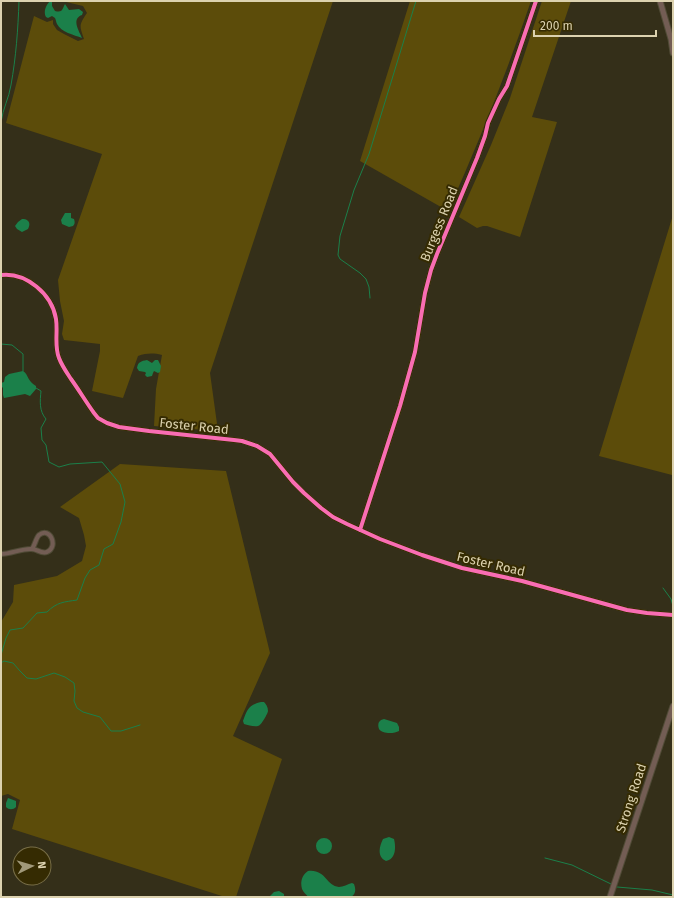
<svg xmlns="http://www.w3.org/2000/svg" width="674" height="898" font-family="'Fira Sans',sans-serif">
<rect width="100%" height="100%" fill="#342f19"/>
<path fill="#5c4c0a" d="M62 1H333L210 373 218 431 154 426 156 389 162 355C153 353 147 353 138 356L123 398 92 391 100 351V344L64 340 62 334 64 321 60 301 58 280 102 154 6 123 34 16 47 22 53 20V24L57 30 64 34 78 41 84 39C80 26 78 26 87 13L83 6Z
M410 1H531C507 72 479 142 448 211L360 161Z
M542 1H571L532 117 557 122 520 237 487 226H483L477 228 459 217 491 145 510 98Z
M673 215V473L672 475 599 456Z
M120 464 226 471 270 653 233 736 282 759 236 897H225L12 829 20 800 8 794 1 796V622L13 602 14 585 57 576 82 561 86 546 84 535 79 518 60 507Z"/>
<path fill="#1b804a" d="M50 1 52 2V6L55 11C63 13 62 9 65 4L69 10 79 9 83 12 82 15C71 19 79 31 82 38 74 35 61 32 57 24 56 22 56 20 55 18L52 16 48 18 46 17C43 12 46 5 50 1Z
M65 213H71V218L74 219C75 222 75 224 73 226L69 227 62 224 61 220Z
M22 219C29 219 31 223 28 229L22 232 17 229 15 226 18 222Z
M147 360 152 363 155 360H158L161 366 160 372 158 373 154 371 153 373 152 376 147 377 145 375 146 373 145 372 139 371 137 368C138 362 141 361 147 360Z
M23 371C29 375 27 381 36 386V389L30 396 25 394 4 398 3 395V388L1 386V383L4 382 5 377 9 374Z
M261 702H264C266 704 268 707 268 711 268 713 261 726 258 726 254 727 248 725 244 724L243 721C247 710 248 705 261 702Z
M384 719 397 723 399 727V731C394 734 382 734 379 729 378 726 378 724 379 722L381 720Z
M8 798 16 801V807C13 810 9 810 6 807V803Z
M389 837 394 839C396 847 396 859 386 861 377 857 379 847 383 839Z
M316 846a8 8 0 1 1 16 0a8 8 0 1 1-16 0Z
M308 871C326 869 326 886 339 887 343 887 348 884 352 883L354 884C356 889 356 894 351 897H308C307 895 303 892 302 889 300 882 302 875 308 871Z
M279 891 284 894V897H269L274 892Z"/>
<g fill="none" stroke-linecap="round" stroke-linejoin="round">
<path stroke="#1b804a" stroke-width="1" d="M1 122C3 108 9 98 11 85 16 57 18 30 19 1
M370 298 369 287 366 279 360 273 340 259 338 255 340 236 354 190 369 154 416 1
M1 344 12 345 23 354V371
M663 588 671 599 673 606
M1 655 6 638 10 630 23 628 37 613 47 612C57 602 64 602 77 600L85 578 90 570 99 565 104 549 113 544 121 522 125 502 120 484 102 462 70 464 59 467 49 462 46 445 42 440 41 428 46 419C39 411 40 401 41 391L36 388
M1 663 4 661 13 663 20 671 27 678 36 679 54 673 65 677 74 683 75 691 74 701 77 708 83 712 100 717 111 731H121L140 725
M545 858 572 865 611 884
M617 887 652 890 673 895"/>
<g stroke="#504b36" stroke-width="6">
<path id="minor" d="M1 275C26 272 52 294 56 319 58 332 54 346 59 358 62 366 67 373 71 379 79 390 86 402 94 413L98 418 107 423 119 427 149 431 234 440 242 441 257 446 270 454 293 482 304 493 321 508 333 517 347 524 380 539 422 555 462 568 522 581 627 610 647 613 673 615
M360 530 400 406 415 352 425 293 431 270 437 254 477 158 485 136 488 123 499 99 507 86 536 1
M1 554C11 554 23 548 32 549 37 549 41 554 47 552 59 547 50 526 39 535 36 538 35 545 32 549"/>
</g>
<g stroke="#504b36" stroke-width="7">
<path id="tertiary" d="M660 1 671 39 673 53
M610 897 673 706"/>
</g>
<use href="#minor" stroke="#735d54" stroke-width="4"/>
<use href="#tertiary" stroke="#735d54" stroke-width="5"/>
<g stroke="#352b02" stroke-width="6">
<path id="cycleway" d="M1 275C26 272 52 294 56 319 58 332 54 346 59 358 62 366 67 373 71 379 79 390 86 402 94 413L98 418 107 423 119 427 149 431 234 440 242 441 257 446 270 454 293 482 304 493 321 508 333 517 347 524 380 539 422 555 462 568 522 581 627 610 647 613 673 615
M360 530 400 406 415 352 425 293 431 270 437 254 477 158 485 136 488 123 499 99 507 86 536 1"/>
</g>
<use href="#cycleway" stroke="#f96db3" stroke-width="4"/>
</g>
<g text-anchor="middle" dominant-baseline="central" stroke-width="4" stroke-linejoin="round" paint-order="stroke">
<g font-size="13" fill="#dcd2af" stroke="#352b02">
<text transform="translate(439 224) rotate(-68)">Burgess Road</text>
<text transform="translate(194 426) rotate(6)">Foster Road</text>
<text transform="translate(491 564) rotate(13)">Foster Road</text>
<text transform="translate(631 798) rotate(-72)">Strong Road</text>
</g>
</g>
<rect width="674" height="898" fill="none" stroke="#dcd2af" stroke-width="4"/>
<g transform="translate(32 866) rotate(85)"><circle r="19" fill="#352b02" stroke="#786e47"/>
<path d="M0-3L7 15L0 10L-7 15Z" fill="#a1997a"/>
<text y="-6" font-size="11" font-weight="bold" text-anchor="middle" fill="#dcd2af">N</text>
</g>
<path d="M534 30v6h122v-6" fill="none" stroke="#dcd2af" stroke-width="2"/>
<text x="540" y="30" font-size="12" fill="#dcd2af" stroke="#352b02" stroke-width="3" paint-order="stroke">200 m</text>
</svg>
